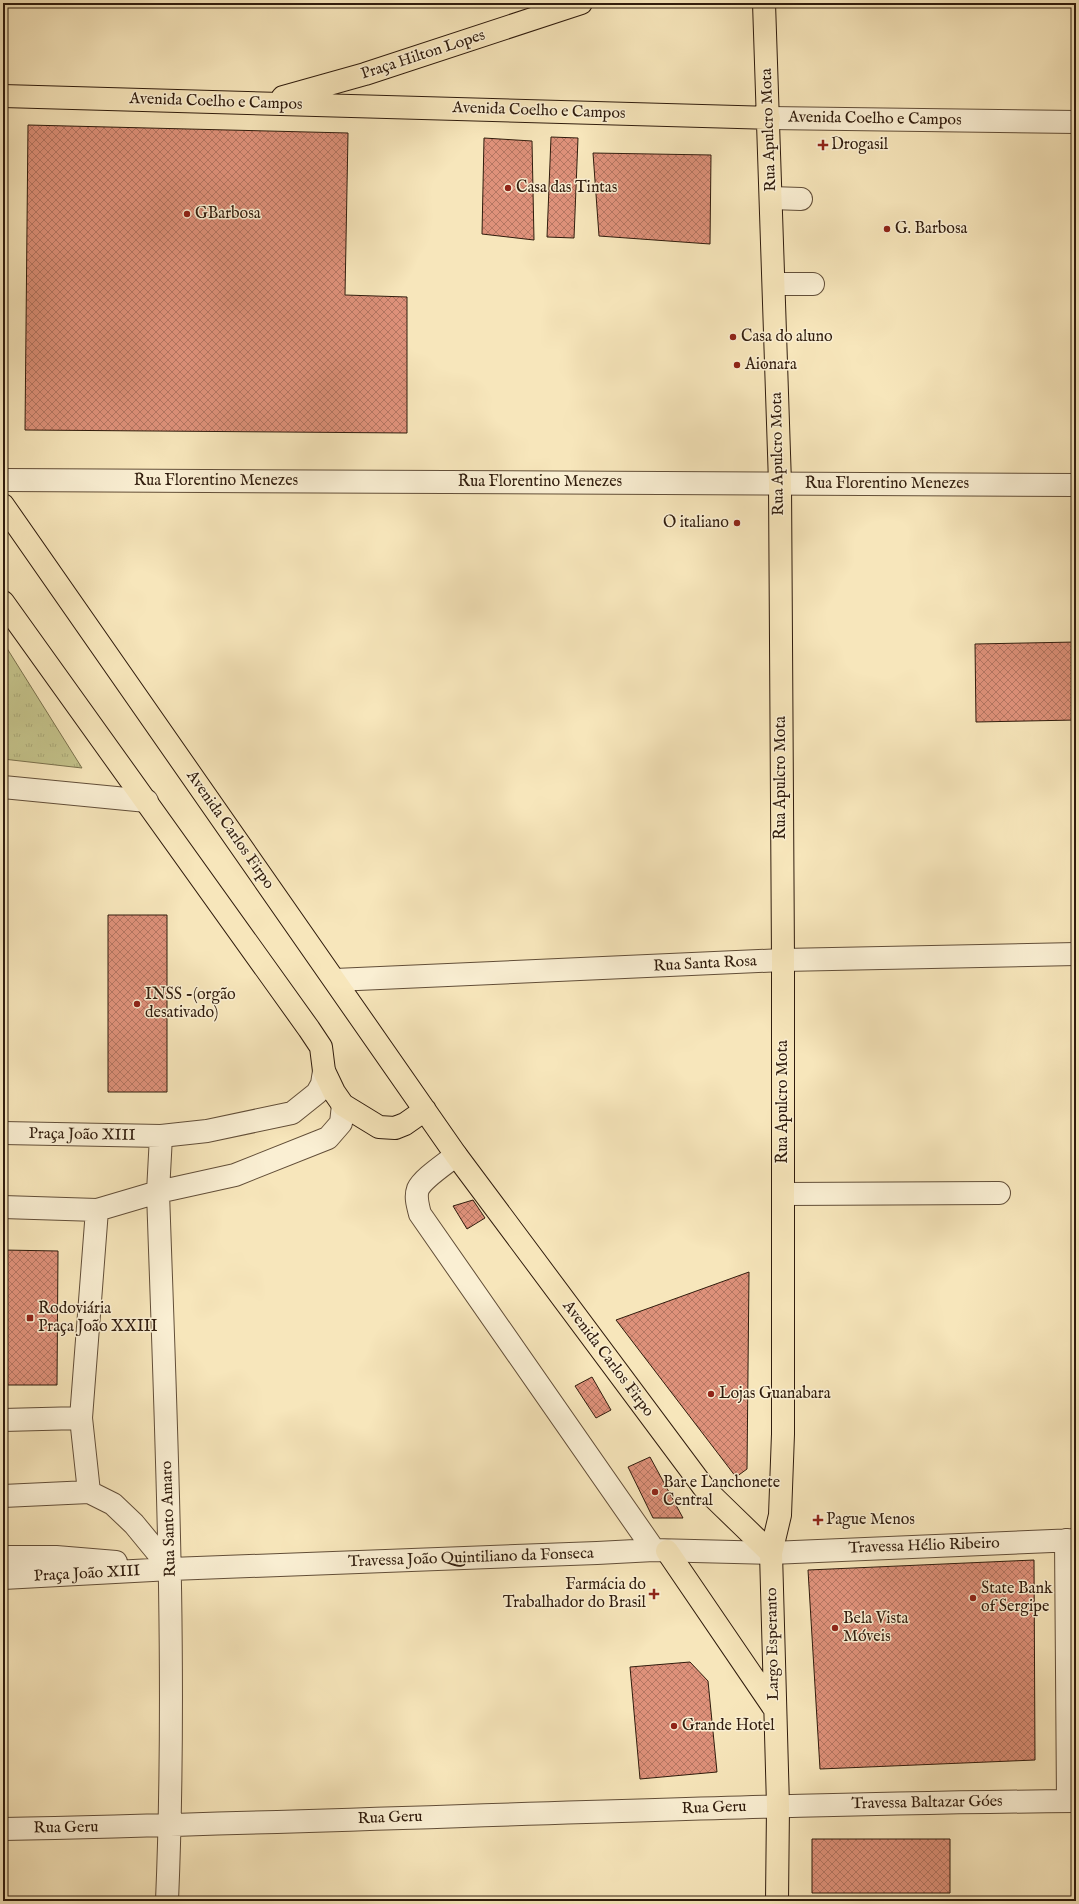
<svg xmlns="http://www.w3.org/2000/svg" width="1079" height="1904" font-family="'IM FELL English',serif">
<defs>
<pattern id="grass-tufts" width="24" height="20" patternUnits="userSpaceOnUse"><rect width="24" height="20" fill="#c4c38b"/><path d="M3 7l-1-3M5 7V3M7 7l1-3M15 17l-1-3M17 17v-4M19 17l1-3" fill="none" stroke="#a9a777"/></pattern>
<pattern id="building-cross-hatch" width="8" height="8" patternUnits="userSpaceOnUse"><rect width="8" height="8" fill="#de917a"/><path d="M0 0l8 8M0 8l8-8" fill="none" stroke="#b47662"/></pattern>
</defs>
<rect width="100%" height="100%" fill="#f7e6bb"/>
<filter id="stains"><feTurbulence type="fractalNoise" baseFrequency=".005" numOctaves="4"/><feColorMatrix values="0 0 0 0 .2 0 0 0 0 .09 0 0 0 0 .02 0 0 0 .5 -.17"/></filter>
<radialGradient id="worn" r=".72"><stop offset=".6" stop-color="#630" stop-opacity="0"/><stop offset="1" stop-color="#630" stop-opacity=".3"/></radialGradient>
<path fill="url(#grass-tufts)" stroke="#7a704c" d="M3 642 82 768 3 759Z"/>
<path fill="url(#building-cross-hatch)" stroke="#301c0d" d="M28 125 348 133 345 295 407 297V433L25 430Z
M551 137 578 138 574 238 547 237Z
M484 138 532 141 534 240 482 234Z
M593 153 711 155 710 244 599 236Z
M1076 642V720L976 722 975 644Z
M108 915H167V1092H108Z
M473 1200 485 1218 467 1229 453 1206Z
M3 1250 58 1251 57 1385H3Z
M749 1272 747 1469 736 1477 616 1320Z
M592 1377 611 1410 596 1418 575 1386Z
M650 1457 683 1518H653L628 1467Z
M1034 1560 1035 1760 820 1769 808 1570Z
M690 1662 708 1681 717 1772 640 1779 630 1667Z
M812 1839H950V1893H812Z"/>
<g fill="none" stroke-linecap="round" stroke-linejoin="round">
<g stroke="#624e38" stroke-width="24">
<path id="minor" d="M769 118 1076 122
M771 198 801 199
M774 284H813
M3 480 1076 485
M3 787 147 801
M335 980 783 960 1076 954
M3 1133 161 1136 207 1131 292 1113 317 1093 322 1084 324 1071
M161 1136 158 1192C166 1428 177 1665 167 1901
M456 1155C447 1163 423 1178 418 1189 415 1197 418 1206 420 1214L654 1550
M783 1194 999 1193
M3 1207 97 1210 158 1192 235 1175 328 1138 341 1123 343 1105
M3 1420 81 1418
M89 1492 81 1418 97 1210
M3 1496 89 1492 113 1504 134 1524 171 1569
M1066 1540 1068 1801
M3 1557H56L116 1562
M3 1578 171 1569 597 1553 654 1550 771 1553 1076 1540
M3 1829C361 1822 718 1804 1076 1801"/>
</g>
<g stroke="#301c0d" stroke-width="24">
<path id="major" d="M764 3 780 483 783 960V1434L780 1515 771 1553 778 1806 777 1901
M3 96 769 118
M283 97 365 74 581 3
M3 505 456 1155 705 1489 771 1553
M3 602 309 1029 321 1047 324 1071 334 1092 343 1105 379 1127 395 1128 405 1124 425 1110
M667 1551 774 1708"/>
</g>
<use href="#minor" stroke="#faefd3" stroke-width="22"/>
<use href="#major" stroke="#f7e6bb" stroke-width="22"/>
</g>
<g fill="#8f2418" stroke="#faefd3" stroke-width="1.5">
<path d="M821 139h4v4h4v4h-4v4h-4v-4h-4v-4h4z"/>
<circle cx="508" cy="188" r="4"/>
<circle cx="187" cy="214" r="4"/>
<circle cx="887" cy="229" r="4"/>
<circle cx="733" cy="337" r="4"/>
<circle cx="737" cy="365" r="4"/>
<circle cx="737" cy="523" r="4"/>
<circle cx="137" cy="1004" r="4"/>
<rect x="26" y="1314" width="8" height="8" rx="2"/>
<circle cx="711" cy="1394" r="4"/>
<circle cx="655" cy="1492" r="4"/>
<path d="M816 1514h4v4h4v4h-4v4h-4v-4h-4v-4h4z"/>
<path d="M652 1588h4v4h4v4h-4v4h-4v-4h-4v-4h4z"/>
<circle cx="973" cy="1598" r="4"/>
<circle cx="835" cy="1628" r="4"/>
<circle cx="674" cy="1726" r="4"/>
</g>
<g text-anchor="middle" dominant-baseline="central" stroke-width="3" stroke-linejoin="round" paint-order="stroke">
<g font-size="16" fill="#301c0d" stroke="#faefd3">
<text transform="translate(423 55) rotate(-18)">Praça Hilton Lopes</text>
<text transform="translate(216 102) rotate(2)">Avenida Coelho e Campos</text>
<text transform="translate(539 111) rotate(2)">Avenida Coelho e Campos</text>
<text transform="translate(875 119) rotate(1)">Avenida Coelho e Campos</text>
<text transform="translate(769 130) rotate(-92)">Rua Apulcro Mota</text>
<text transform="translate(778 454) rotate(-91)">Rua Apulcro Mota</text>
<text x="216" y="481">Rua Florentino Menezes</text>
<text x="540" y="482">Rua Florentino Menezes</text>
<text x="887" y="484">Rua Florentino Menezes</text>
<text transform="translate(781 778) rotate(-90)">Rua Apulcro Mota</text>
<text transform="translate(230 830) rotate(55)">Avenida Carlos Firpo</text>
<text transform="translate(705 964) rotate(-3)">Rua Santa Rosa</text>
<text transform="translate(783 1102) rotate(-90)">Rua Apulcro Mota</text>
<text transform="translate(82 1135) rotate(1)">Praça João XIII</text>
<text transform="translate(608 1359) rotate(53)">Avenida Carlos Firpo</text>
<text transform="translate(169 1519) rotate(-92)">Rua Santo Amaro</text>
<text transform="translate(924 1546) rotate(-2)">Travessa Hélio Ribeiro</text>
<text transform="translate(471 1558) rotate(-2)">Travessa João Quintiliano da Fonseca</text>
<text transform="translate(87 1574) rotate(-3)">Praça João XIII</text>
<text transform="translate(773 1644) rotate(-91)">Largo Esperanto</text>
<text transform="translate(927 1803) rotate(-1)">Travessa Baltazar Góes</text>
<text transform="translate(714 1808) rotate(-2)">Rua Geru</text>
<text transform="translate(390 1818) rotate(-2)">Rua Geru</text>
<text transform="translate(66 1828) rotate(-1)">Rua Geru</text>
</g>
<g font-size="16" fill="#301c0d" stroke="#faefd3" text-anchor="start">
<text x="831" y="145">Drogasil</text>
<text x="516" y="188">Casa das Tintas</text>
<text x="195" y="214">GBarbosa</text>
<text x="895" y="229">G. Barbosa</text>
<text x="741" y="337">Casa do aluno</text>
<text x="745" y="365">Aionara</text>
<text x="729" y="523" text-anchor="end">O italiano</text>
<text x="145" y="995">INSS -(orgão<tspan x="145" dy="18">desativado)</tspan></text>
<text x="38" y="1309">Rodoviária<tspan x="38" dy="18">Praça João XXIII</tspan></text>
<text x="719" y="1394">Lojas Guanabara</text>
<text x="663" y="1483">Bar e Lanchonete<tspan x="663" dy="18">Central</tspan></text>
<text x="826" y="1520">Pague Menos</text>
<text x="646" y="1585" text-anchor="end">Farmácia do<tspan x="646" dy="18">Trabalhador do Brasil</tspan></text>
<text x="981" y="1589">State Bank<tspan x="981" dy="18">of Sergipe</tspan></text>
<text x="843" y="1619">Bela Vista<tspan x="843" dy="18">Móveis</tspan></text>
<text x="682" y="1726">Grande Hotel</text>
</g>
</g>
<rect width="1079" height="1904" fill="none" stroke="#f7e6bb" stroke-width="16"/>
<rect x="4" y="4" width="1071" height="1896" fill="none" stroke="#301c0d" stroke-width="2"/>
<rect x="8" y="8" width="1063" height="1888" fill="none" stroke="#301c0d"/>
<rect width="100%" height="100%" filter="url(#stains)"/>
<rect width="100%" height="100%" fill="url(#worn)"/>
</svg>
